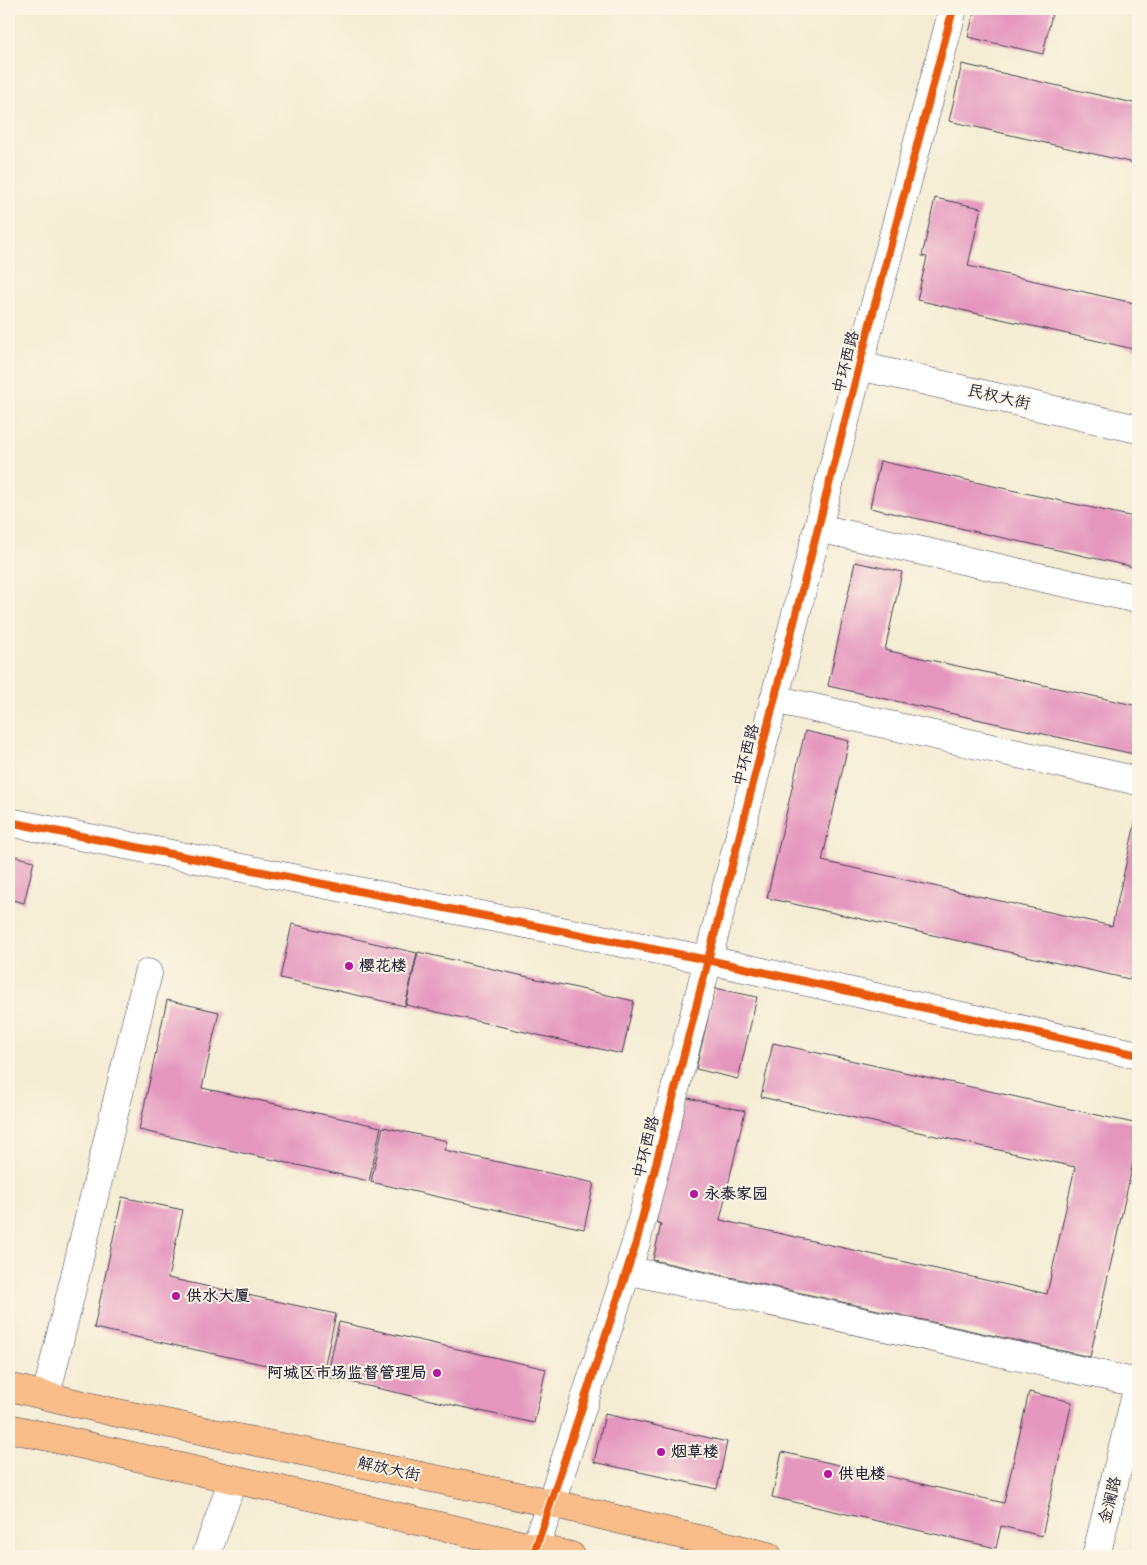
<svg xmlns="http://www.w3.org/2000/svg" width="1147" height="1565" font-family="'Comic Neue','LXGW WenKai TC',sans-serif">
<rect width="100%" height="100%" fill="#fcf5e5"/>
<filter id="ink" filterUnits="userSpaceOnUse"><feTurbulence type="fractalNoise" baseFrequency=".02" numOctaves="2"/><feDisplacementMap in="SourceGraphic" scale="10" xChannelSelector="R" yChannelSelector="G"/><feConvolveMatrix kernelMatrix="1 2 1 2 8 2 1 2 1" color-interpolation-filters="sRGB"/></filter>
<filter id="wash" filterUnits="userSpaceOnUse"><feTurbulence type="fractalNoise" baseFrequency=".0096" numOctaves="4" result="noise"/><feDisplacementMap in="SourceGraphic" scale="20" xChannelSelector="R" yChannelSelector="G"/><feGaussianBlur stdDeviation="1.12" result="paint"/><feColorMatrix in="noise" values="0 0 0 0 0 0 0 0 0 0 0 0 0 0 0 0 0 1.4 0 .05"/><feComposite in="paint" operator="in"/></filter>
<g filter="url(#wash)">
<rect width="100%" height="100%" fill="#f4ecd3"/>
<g id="blocks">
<path fill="#e496bd" d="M975 9H1053L1043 54 968 37Z
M962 64 1138 104V164L949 121Z
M935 198 981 208 968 266 1138 304V350L917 300 927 257 922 256Z
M880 461 1138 518V568L870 508Z
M855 562 902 572 885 650 1138 706V755L828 686Z
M805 731 849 741 822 861 1112 926 1138 810V981L767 898Z
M9 855 34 861 24 903 9 899Z
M292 924 417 953 405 1006 280 978Z
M418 952 634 1001 622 1054 406 1005Z
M715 988 757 997 738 1079 696 1069Z
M167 1000 219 1012 202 1088 381 1127 369 1181 139 1130Z
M773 1043 1138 1124V1141L1090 1357 653 1260 661 1224 656 1222 684 1097 745 1111 720 1220 1047 1294 1075 1167 761 1097Z
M383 1127 447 1141 444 1150 594 1183 584 1229 371 1182Z
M122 1197 183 1210 168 1278 336 1314 322 1377 94 1328Z
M339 1322 546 1369 534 1423 327 1377Z
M1029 1392 1072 1402 1042 1536 1001 1526 996 1548 772 1497 782 1452 1004 1503Z
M605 1414 727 1442 717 1489 594 1462Z"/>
</g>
</g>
<g filter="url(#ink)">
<use href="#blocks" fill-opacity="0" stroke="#424052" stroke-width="1"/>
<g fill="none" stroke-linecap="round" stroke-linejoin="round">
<g stroke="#424052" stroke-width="29">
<path id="minor" d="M859 366 1138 429
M818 528 1138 599
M774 699 1138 781
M9 822 708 960 1138 1055
M627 1270 1138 1383
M46 1396 148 973
M206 1556 233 1479
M532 1556 551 1503 636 1243 867 335 953 9
M1096 1556 1138 1386"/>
</g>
<g stroke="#424052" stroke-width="29">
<path id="major" d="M9 1387 113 1412 551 1503 768 1556
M9 1428 571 1556"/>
</g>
<use href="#minor" stroke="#fff" stroke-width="28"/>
<use href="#major" stroke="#f8bd88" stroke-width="28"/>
<g stroke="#fcf5e5" stroke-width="11">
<path id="cycleway" d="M9 822 708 960 1138 1055
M536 1547 636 1243 867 335 953 9"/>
</g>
<use href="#cycleway" stroke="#e8590c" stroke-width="8"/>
</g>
</g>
<g fill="#b5179e" stroke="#fcf5e5" stroke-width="2">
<circle cx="349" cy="966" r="5"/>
<circle cx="694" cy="1194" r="5"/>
<circle cx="176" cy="1296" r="5"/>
<circle cx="437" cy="1373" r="5"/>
<circle cx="661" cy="1452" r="5"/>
<circle cx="828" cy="1474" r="5"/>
</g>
<g text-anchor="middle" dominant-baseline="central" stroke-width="4" stroke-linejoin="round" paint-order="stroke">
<g font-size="16" fill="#22223b" stroke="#fcf5e5">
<text transform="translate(846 362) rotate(-76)">中环西路</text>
<text transform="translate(999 397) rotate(13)">民权大街</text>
<text transform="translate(746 755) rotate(-76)">中环西路</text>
<text transform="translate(646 1147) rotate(-76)">中环西路</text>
<text transform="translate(389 1469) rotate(12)">解放大街</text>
<text transform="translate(1110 1500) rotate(-76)">金澜路</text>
</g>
<g font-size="16" font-weight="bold" fill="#22223b" stroke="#fcf5e5" text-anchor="start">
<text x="359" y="966">樱花楼</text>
<text x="704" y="1194">永泰家园</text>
<text x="186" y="1296">供水大厦</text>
<text x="427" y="1373" text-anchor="end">阿城区市场监督管理局</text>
<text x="671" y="1452">烟草楼</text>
<text x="838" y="1474">供电楼</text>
</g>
</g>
<rect width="1147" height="1565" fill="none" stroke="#fcf5e5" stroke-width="30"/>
</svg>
